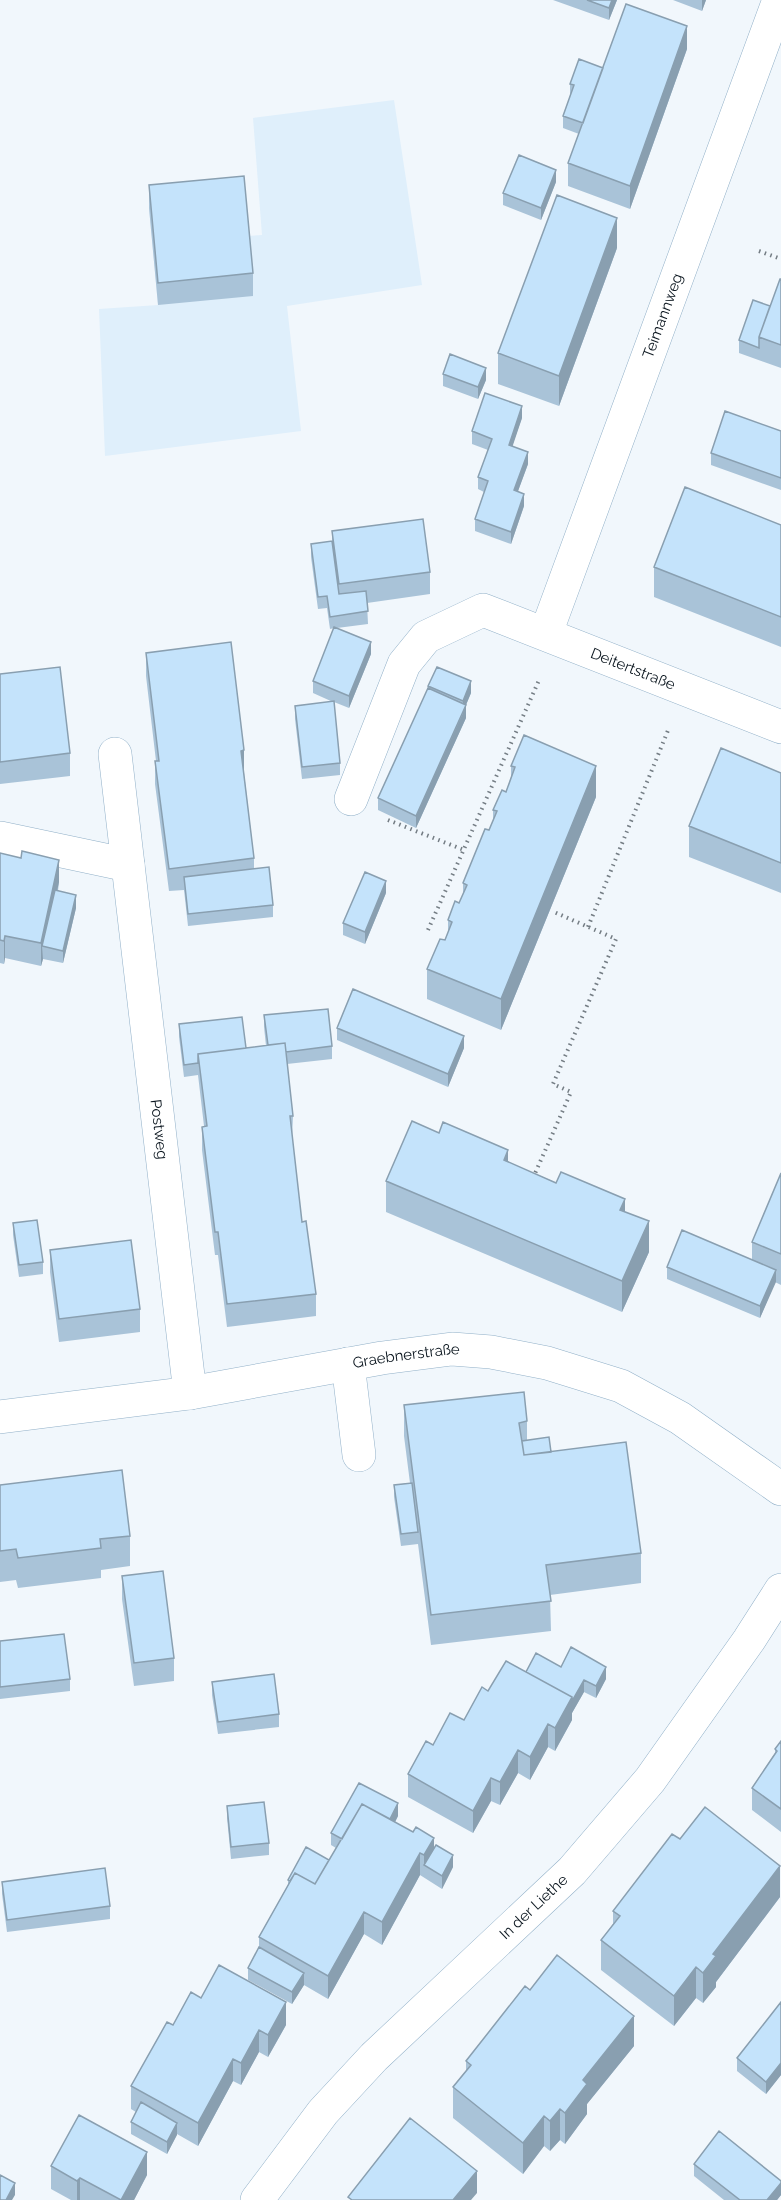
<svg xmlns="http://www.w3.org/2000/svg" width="781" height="2200" font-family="Raleway,sans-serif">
<rect width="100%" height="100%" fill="#f1f7fc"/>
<path fill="#dfeffb" d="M394 100 422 285 287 306 301 431 105 456 99 309 158 305 149 208 244 198 247 236 262 235 253 118Z"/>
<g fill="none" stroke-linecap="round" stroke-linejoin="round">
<g stroke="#91b0c8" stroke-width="34">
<g id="minor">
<path id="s1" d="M546 633 779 0"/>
<path id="s2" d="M115 754 190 1393"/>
<path id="s3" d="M351 799 404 664 426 637 483 610 781 727"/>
<path d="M0 838 128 865"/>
<path d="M348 1364 359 1455"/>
<path id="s4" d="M0 1417 190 1393 382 1358 452 1349 491 1352 547 1363 621 1386 680 1418 781 1489"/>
<path id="s5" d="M257 2200 323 2112 374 2057 572 1871 650 1780 749 1640 781 1590"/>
</g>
</g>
<path stroke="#747d84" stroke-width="4" stroke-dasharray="1.5 4.5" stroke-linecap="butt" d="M759 251 781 259
M388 820 464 850
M588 927 669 728
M428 930 540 678
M533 1178 571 1092 553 1084 616 939 554 912"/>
<use href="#minor" stroke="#fff" stroke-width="33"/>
</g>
<path fill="#a9c3d8" d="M553 0H617L609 20Z
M673 0H706L702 11Z
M687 49 630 209 568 186V163L579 134 563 128V116L570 96V84L603 68Z
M556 182 541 220 503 205V193Z
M149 185 253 273V296L158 305 149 208Z
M617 248 559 406 498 384V353Z
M781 279V368L739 353V340L770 306Z
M443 374 486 380 478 399 443 386Z
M522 418 512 446 528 464 518 491 524 506 511 544 475 531V519L484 492 478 489V477L488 450 472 444V431Z
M781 431V490L711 465V453Z
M781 525V647L654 597V567Z
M332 531 430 572V594L367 603 368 624 337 628 371 654 349 708 334 702 340 763V775L302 779 295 719V706L333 702 313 693V681L334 628 330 629 327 608 318 609 311 557V544L332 541Z
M146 653 244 773 254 858V869L273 905V917L188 926 184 890 169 891 155 784V761H156L146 676Z
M0 674 70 753V776L0 784Z
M428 686 471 693 466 705V718L416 828 378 810V798L428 688Z
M511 766 596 797 501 1030 427 999V969L445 940 448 933V920L459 903 463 894V883L489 830 493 821V810L506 792 511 777Z
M781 773V893L689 857V826Z
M0 853 59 882 58 891 76 908 63 963 43 959 41 966 5 958 4 964 0 963Z
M386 893 365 944 343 935V923Z
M264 1015 332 1046V1059L287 1064 293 1116 292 1138 302 1222 316 1294V1316L227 1327 218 1255H215L202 1150V1127L204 1126 198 1075 184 1077 179 1037V1024L246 1048 266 1046 264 1027Z
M337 1028 464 1048 448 1087 337 1040Z
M508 1162 625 1212 649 1252 622 1312 386 1212V1181Z
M781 1173V1285L775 1282 760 1318 667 1279V1267L752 1260V1242Z
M13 1223 43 1262V1274L19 1277 13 1235Z
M50 1250 140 1309V1332L59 1342 50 1272Z
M404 1405 527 1421V1440L551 1452 641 1553V1583L550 1595 551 1631 431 1645 418 1544 401 1546 394 1497V1485L410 1483 404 1436Z
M0 1485 130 1536V1566L101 1570V1578L18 1588 16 1580 0 1582Z
M122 1576 174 1658V1681L134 1686 122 1599Z
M0 1641 70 1679V1691L0 1699Z
M561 1667 606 1679 596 1698 584 1692 572 1713V1720L555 1751 548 1747 530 1780 518 1773 500 1805 491 1801 473 1833 408 1797V1774L433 1745 464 1720 488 1691 526 1672Z
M212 1682 279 1714V1727L218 1734 212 1695Z
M781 1741V1832L752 1810V1788L775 1753V1749Z
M227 1806 269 1843V1855L231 1859 227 1818Z
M398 1816 395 1822 434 1848 453 1867 442 1889 420 1875 382 1945 364 1934 328 1999 304 1985 292 2004 248 1980V1968L259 1947V1937L288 1885V1880L329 1860 336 1848 331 1845V1833Z
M680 1839 780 1897 716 1982V1987L703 2003 696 1998 674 2026 601 1970V1940L613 1924V1911Z
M2 1882 110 1906V1919L7 1932 2 1894Z
M530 1990 634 2046 587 2104V2114L565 2144 560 2140 550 2151 544 2146 523 2174 453 2118V2087L466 2071V2061Z
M201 1998 286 2025 268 2057 259 2052 241 2085 233 2081 198 2146 177 2134 167 2154 131 2134V2122L136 2112 131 2109V2086Z
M781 2002V2075L766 2094 737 2071V2058Z
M694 2164 781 2195 777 2200H724L694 2176Z
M51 2166 147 2175 134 2200H71L51 2189Z"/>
<path fill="#899fb0" d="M612 0H617L609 20V8Z
M702 0H706L702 11Z
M687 26V49L630 209V186Z
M556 170V182L541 220V208Z
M617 218V248L559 406V376Z
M486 368V380L478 399V387Z
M522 406V418L509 457V445Z
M528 452V464L514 502V490Z
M524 494V506L511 544V532Z
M371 642V654L349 708V696Z
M471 681V693L463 712 466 705V718L416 828V816L463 713V701Z
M244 750V773L241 774V751Z
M596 766V797L501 1030V999Z
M59 860V882L45 947 42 946 43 959 41 966V943Z
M386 881V893L365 944V932Z
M76 895V908L63 963V951Z
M5 936V958L4 964V941Z
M464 1036V1048L448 1087V1074Z
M508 1150V1180L504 1160Z
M625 1199V1229L620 1210Z
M649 1221V1252L622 1312V1281Z
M776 1270V1282L760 1318V1306Z
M606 1667V1679L596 1698V1686Z
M584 1680V1692L572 1713V1720L555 1751V1728L572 1697Z
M548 1724V1747L530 1780V1757Z
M518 1750V1773L500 1805V1782Z
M491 1778V1801L473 1833V1811Z
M398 1803V1816L386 1840V1828Z
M434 1838V1861L424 1865V1877V1855Z
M420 1853V1875L382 1945V1922Z
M453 1855V1867L442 1889V1876Z
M780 1866V1897L716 1982V1987L703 2003V1973L713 1954Z
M364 1912V1934L328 1999V1976Z
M696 1967V1998L674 2026V1996Z
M304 1973V1985L292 2004V1992Z
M286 2002V2025L268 2057V2035Z
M634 2016V2046L587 2104V2114L565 2144V2113L583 2080Z
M259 2030V2052L241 2085V2063Z
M233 2059V2081L198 2146V2123Z
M781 2063V2075L766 2094V2082Z
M560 2109V2140L550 2151V2121Z
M544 2116V2146L523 2174V2143Z
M177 2123V2135L167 2154V2142Z
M147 2152V2175L134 2200H121Z
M477 2171V2193L471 2200H453Z
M80 2178V2200H77V2181Z
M15 2183V2195L12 2200H6Z
M781 2183V2195L777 2200H767Z"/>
<path fill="#c4e3fb" stroke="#899fb0" stroke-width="1.5" d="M587 0H612L609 8Z
M626 4 687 26 630 186 568 163Z
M579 59 603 68 583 123 563 116 574 85 570 84Z
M519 155 556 170 541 208 503 193Z
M244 176 253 273 158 283 149 185Z
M557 195 617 218 559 376 498 353Z
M780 279H781V345L759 337Z
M753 300 770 306 759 337V348L739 340Z
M450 354 486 368 478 387 443 374Z
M485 393 522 406 509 445 528 452 514 490 524 494 511 532 475 519 488 481 478 477 492 439 472 431Z
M725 411 781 431V478L711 453Z
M685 487 781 525V617L654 567Z
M423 519 430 572 339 584 332 531Z
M332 541 339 594 366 591 368 611 330 617 327 596 318 597 311 544Z
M334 627 371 642 349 696 313 681Z
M231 642 244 750 241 751 254 858 169 869 155 761H159L146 653Z
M60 667 70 753 0 762V674Z
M437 667 471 681 463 701 428 686Z
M428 688 466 705 416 816 378 798Z
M334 701 340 763 302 767 295 706Z
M524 735 596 766 501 999 427 969 440 939 445 940 452 922 448 920 455 901 459 903 467 885 463 883 485 829 489 830 497 811 493 810 502 790 506 792 515 767 511 766Z
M721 748 781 773V863L689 826Z
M22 851 59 860 41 943 5 936 4 941 0 940V853L21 858Z
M269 867 273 905 188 914 184 877Z
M365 872 386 881 365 932 343 923Z
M55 890 76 895 63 951 42 946Z
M353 989 464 1036 448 1074 337 1028Z
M328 1009 332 1046 286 1052 285 1043 268 1045 264 1015Z
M242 1017 246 1048 198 1054V1063L184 1065 179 1024Z
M285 1043 293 1116H290L302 1222 306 1221 316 1294 227 1304 218 1232H215L202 1127 207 1126 198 1054Z
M412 1121 439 1133 443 1122 508 1150 504 1160 556 1183 561 1172 625 1199 620 1210 649 1221 622 1281 386 1181Z
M781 1173V1254L752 1242Z
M37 1220 43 1262 19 1265 13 1223Z
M682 1230 776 1270 760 1306 667 1267Z
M131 1240 140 1309 59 1319 50 1250Z
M524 1392 527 1421 519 1423 524 1455 626 1442 641 1553 546 1565 551 1601 431 1615 404 1405Z
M549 1437 551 1452 524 1455 522 1441Z
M122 1470 130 1536 100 1539 101 1548 18 1558 16 1549 0 1551V1485Z
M412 1483 418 1532 401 1534 394 1485Z
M163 1571 174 1658 134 1663 122 1576Z
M64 1634 70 1679 0 1687V1641Z
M571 1647 606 1667 596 1686 584 1680 572 1701V1697L526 1672 536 1653 561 1667Z
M506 1661 572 1697 555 1728 548 1724 530 1757 518 1750 500 1782 491 1778 473 1811 408 1774 426 1741 433 1745 450 1713 464 1720 482 1687 488 1691Z
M274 1674 279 1714 218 1722 212 1682Z
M781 1741V1809L752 1788 777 1751 775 1749Z
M359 1783 398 1803 390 1819 362 1804 342 1839 331 1833Z
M264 1802 269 1843 231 1847 227 1806Z
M362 1804 413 1832 416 1827 434 1838 424 1855 420 1853 382 1922 364 1912 328 1976 259 1937 295 1873 315 1884Z
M705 1807 780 1866 713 1954 716 1956 703 1973 696 1967 674 1996 601 1940 620 1916 613 1911 672 1834 680 1839Z
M436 1845 453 1855 442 1876 424 1865Z
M306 1847 329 1860 315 1884 295 1873 290 1881 288 1880Z
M105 1868 110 1906 7 1920 2 1882Z
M259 1947 304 1973 292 1992 248 1968Z
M557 1955 634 2016 583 2080 587 2084 565 2113 560 2109 550 2121 544 2116 523 2143 453 2087 471 2065 466 2061 525 1986 530 1990Z
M219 1965 286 2002 268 2035 259 2030 241 2063 233 2059 198 2123 131 2086 167 2022 173 2025 191 1992 201 1998Z
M781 2002V2063L766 2082 737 2058Z
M141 2102 177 2123 167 2142 131 2122Z
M79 2115 147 2152 121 2200 80 2178 77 2181 51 2166Z
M410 2118 477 2171 453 2200H352L348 2197Z
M719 2131 781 2181V2183L767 2200H740L694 2164Z
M0 2175 15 2183 6 2200H0Z"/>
<g text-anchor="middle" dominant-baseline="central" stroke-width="4.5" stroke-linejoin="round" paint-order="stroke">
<g font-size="15" fill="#0b161f" stroke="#fff">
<text stroke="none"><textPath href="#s1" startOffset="338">Teimannweg</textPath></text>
<text stroke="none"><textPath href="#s3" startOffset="404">Deitertstraße</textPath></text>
<text stroke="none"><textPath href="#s2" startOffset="378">Postweg</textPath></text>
<text stroke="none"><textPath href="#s4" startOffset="411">Graebnerstraße</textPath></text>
<text stroke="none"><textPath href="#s5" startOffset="404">In der Liethe</textPath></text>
</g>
</g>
</svg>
